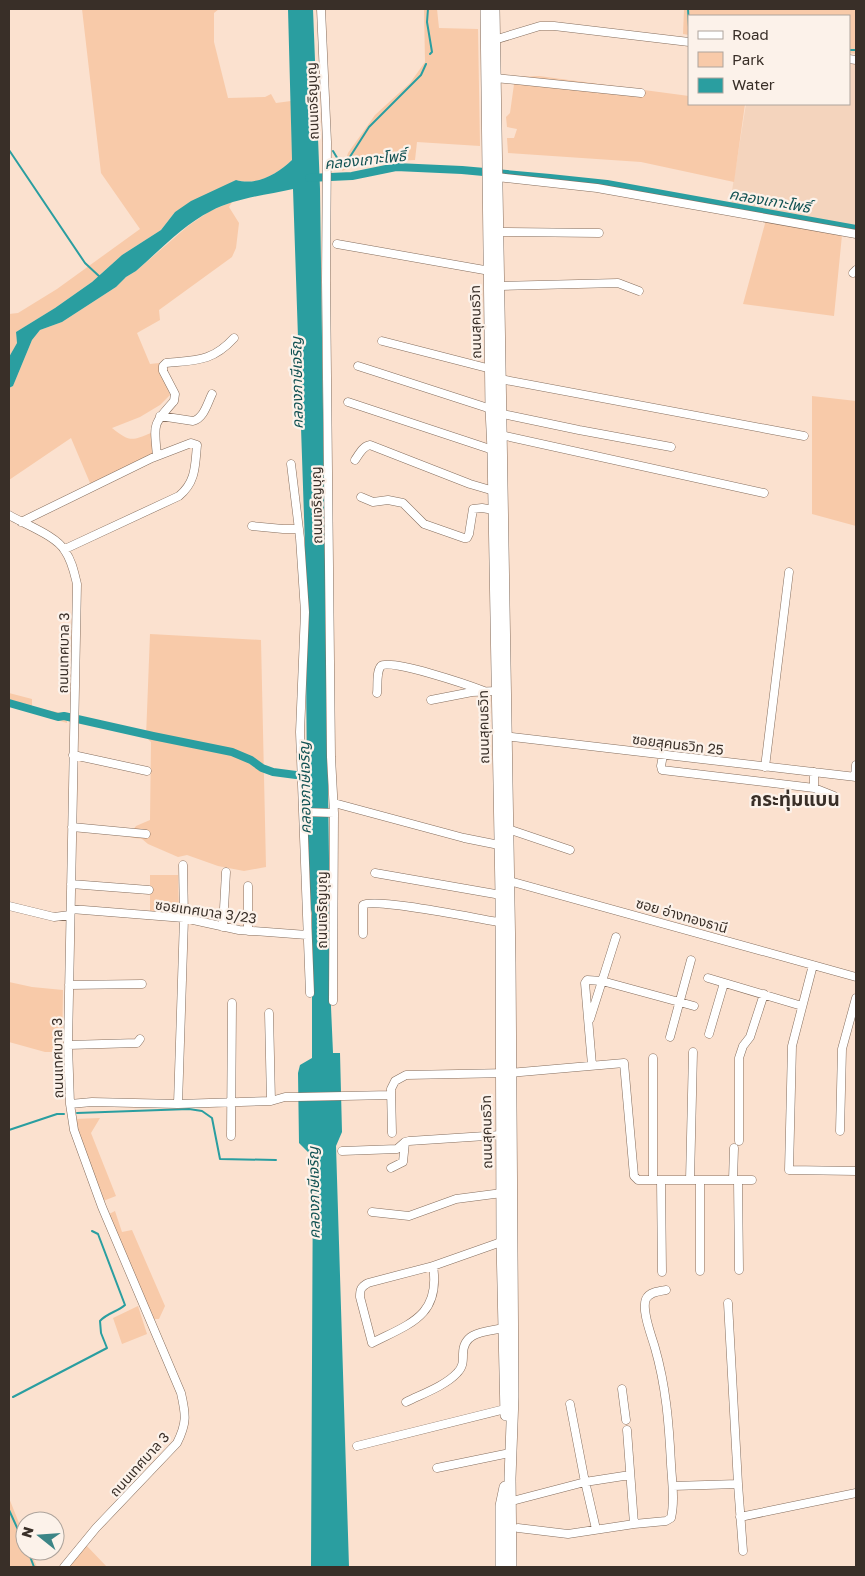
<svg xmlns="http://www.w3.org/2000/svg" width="865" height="1576" font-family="'Golos Text','Noto Sans Thai',sans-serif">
<rect width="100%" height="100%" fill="#fbe1cf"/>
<path fill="#f4d4bd" d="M849 63 856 64V226L730 203 746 104H849Z"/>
<path fill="#f8caa9" d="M82 9H219L214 13V42L228 98 265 97 271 94 276 103 291 101 292 160C277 174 257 186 236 180L175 212 161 230 122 255 92 282 55 308 16 332 17 343 9 357V314L18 313 57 289 140 229 101 173Z
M424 9H449H437L439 28 478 29 480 146 417 142 415 160 363 163 342 171 348 153 375 115 410 83 425 62Z
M684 9H856V54L849 53V16H689V35L683 34Z
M539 76 689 96V104H745L734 182 641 162 508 153 507 138H514L517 129 507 127 506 117 510 113 515 77Z
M232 202 229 207 239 223 236 248 232 257 159 310 160 320 137 333 150 364 159 363 170 395 160 405 140 417 112 428C130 442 131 441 151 433L159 459 93 490 71 438 9 480V388L13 386 32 340 40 330 62 322 116 287 126 277 136 271 188 226 210 211Z
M766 220 842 235 834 316 743 304Z
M812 396 856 401V526L812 514Z
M150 634 261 640 266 867 244 871 218 866 187 855 178 857 148 844 142 839 128 837 136 826 150 820 151 742 146 737Z
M9 693 32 699V707L67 714V723L9 706Z
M150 875H178L179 914 150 913Z
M9 982 32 987 63 990 62 1052H45L9 1042Z
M100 1118 91 1133 116 1196 103 1201 74 1119Z
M115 1211 122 1232 132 1230 165 1306 159 1319H153L109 1214Z
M138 1306 147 1334 122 1344 113 1318Z
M9 1498 25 1538V1551H30L37 1567H9Z
M85 1544 107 1567H69Z"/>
<path fill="#2a9ea0" d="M288 9H313L320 189 331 1007 333 1053H340L342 1132 336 1146 349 1567H311L313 1157 299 1143 298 1073 300 1065 312 1058V913L308 900 305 546 293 189C266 195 236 198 211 211 183 225 159 251 136 271L126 277 116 287 62 322 40 330 32 340 13 386 9 388V357L17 343 16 332 55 308 92 282 122 255 161 230 175 212 191 201 236 180C257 186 277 174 292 160Z"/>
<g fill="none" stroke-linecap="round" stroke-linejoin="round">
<path stroke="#2a9ea0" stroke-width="2" d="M428 9 427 22 432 52 430 54
M688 9 689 27
M849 50H856
M9 150 85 263 100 277
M333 151 339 161 346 163 369 127 421 75 426 64
M77 1113 189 1109 202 1111 212 1118 220 1159 276 1160
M9 1130 57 1114H64
M13 1397 107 1348 101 1333 100 1321C107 1313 117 1312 125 1305L98 1234 92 1231
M9 1510 25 1545
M28 1551 34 1567"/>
<path stroke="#2a9ea0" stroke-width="8" d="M309 178 352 176 396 167 462 170 550 178 607 184 856 229
M9 703 58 717 64 716 153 736 232 752 251 760 262 768 273 772 296 775"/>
<g stroke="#856e5e" stroke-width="9">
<path id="minor" d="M321 9 327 142 326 281 331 757 334 813 333 1001
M491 41 540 26H554L689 42
M849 59 856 60
M495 78 641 93
M497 177 597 188 856 234
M498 232 599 233
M337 244 490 271
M853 273 856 270
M499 286 618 283 639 291
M382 341 491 369
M358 366 491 409
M500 379 804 436
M348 402 493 450
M498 413 579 430 671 447
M160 416 193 421C204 418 207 404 212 394
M501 435 764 493
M157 456C154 423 152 426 174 401L175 394 163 371V366L166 363C196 360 212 362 234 338
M355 460C359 454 363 446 370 445L470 484 494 491
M291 464 300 538 305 612 300 732 310 993
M361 497 373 502 388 500 403 503 424 524 464 538H467L469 534 473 509 482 508 494 510
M9 515C24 524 57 536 65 551 72 561 74 572 77 584L68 1045 70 1104 74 1130 102 1207 181 1393C186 1415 187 1423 177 1443L96 1528 64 1567
M21 522 152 458 191 443 197 445C195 466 196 482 179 496L65 549
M252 526 283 529H299
M377 693C378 686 376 672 381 666 390 658 471 686 484 691
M431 700 472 692 497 691
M503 736 856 777
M73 755 147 771
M663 755 661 766 662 770 814 788
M765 767 789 572
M814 772V788L834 796
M855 777 856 765
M334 803 464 838 504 846
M303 812 334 813
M72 827 146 834
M508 829 570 850
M375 873 501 895
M506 880 856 977
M71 884 149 890
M9 906 54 917 70 915
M71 909 184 918 239 930 307 935
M223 927 226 872
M248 931V886
M363 934V905C375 897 483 920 505 923
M813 965 792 1046 789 1170 856 1171
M708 978 802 1006
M69 985 142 984
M269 1013 271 1101
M590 1019 616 937
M709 1034 724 983
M670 1037 691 960
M68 1045 137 1043 140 1039
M653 1058V1180
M592 1065 585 983 587 980 602 981 694 1006
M70 1104 92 1102 178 1104 271 1101 285 1097H296L391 1095
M178 1104 184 918 183 865
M840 1131 842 1049 856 998
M392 1133 391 1089 395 1081 406 1075 509 1073 624 1063 634 1176 638 1180H752
M231 1136 232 1003
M739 1141V1058L743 1046 750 1037 764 994
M342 1151 397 1149 405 1142 409 1141 501 1135
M391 1168 403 1162 405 1142
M661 1180 662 1272
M690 1180 693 1052
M700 1180V1271
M733 1180 734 1148
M738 1180 739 1270
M372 1212 409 1216 456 1199 502 1193
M433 1266C441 1316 409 1324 372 1343L360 1297C360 1289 361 1287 368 1283L433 1266 504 1241
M622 1389 626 1420
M406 1402C422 1394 445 1386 457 1373 463 1367 463 1362 463 1354 463 1331 486 1332 504 1328
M570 1404 584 1477 596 1529
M627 1430 634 1524
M357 1446 509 1408
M437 1468 510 1453
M738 1484 743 1551
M673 1486 738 1484 728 1303
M516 1500 585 1482 630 1475
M740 1517 856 1493
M518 1528 568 1534 634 1524 666 1521 671 1518C675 1501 672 1482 671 1464 669 1424 666 1386 655 1348 652 1337 641 1310 646 1299 649 1292 659 1291 666 1290"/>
</g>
<g stroke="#856e5e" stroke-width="12">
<path id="secondary" d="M486 9 491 409 493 450 501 895 502 1242 506 1415
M494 9 510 962 513 1396 510 1478 511 1567
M501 1567V1506L505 1487"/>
</g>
<use href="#minor" stroke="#fff" stroke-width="8"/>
<use href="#secondary" stroke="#fff" stroke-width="11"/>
</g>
<g text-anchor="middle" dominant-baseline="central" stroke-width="4.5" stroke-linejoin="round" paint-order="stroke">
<g font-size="14" fill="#392f28" stroke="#fcf2ea">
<text transform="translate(312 101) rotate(-92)">ถนนเจริญบุญ</text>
<text transform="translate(475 322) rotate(-91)">ถนนสุคนธวิท</text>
<text transform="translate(316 505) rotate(-91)">ถนนเจริญบุญ</text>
<text transform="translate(63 653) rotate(-89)">ถนนเทศบาล 3</text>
<text transform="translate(483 727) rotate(-91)">ถนนสุคนธวิท</text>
<text transform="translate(678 744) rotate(7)">ซอยสุคนธวิท 25</text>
<text transform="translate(321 910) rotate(-90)">ถนนเจริญบุญ</text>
<text transform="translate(206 911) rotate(8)">ซอยเทศบาล 3/23</text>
<text transform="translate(682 915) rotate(16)">ซอย อ่างทองธานี</text>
<text transform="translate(57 1058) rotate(-91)">ถนนเทศบาล 3</text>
<text transform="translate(486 1132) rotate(-91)">ถนนสุคนธวิท</text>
<text transform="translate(139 1464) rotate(-48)">ถนนเทศบาล 3</text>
</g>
<g font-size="15" font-style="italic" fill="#125253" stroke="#fcf2ea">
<text transform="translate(365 159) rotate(-6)">คลองเกาะโพธิ์</text>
<text transform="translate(770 200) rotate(10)">คลองเกาะโพธิ์</text>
<text transform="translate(296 383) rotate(-91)">คลองภาษีเจริญ</text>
<text transform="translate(304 788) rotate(-91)">คลองภาษีเจริญ</text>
<text transform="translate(313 1193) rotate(-91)">คลองภาษีเจริญ</text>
</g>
<g font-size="19" font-weight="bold" fill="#392f28" stroke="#fcf2ea">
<text x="795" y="798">กระทุ่มแบน</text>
</g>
</g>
<rect width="865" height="1576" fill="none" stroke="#392f28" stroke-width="20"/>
<rect x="688" y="15" width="162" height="90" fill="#fcf2ea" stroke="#aea49c"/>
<rect x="698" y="31" width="25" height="8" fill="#ffffff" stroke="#aea49c"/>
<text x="732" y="40" font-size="15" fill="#392f28">Road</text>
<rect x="698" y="52" width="25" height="15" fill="#f8caa9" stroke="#aea49c"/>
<text x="732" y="65" font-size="15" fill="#392f28">Park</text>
<rect x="698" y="78" width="25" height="15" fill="#2a9ea0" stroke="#aea49c"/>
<text x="732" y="90" font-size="15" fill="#392f28">Water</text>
<g transform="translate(40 1536) rotate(287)"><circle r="24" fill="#fcf2ea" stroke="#aea49c"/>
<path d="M0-4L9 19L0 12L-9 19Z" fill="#3c8586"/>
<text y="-8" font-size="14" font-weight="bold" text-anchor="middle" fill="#392f28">N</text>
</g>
</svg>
